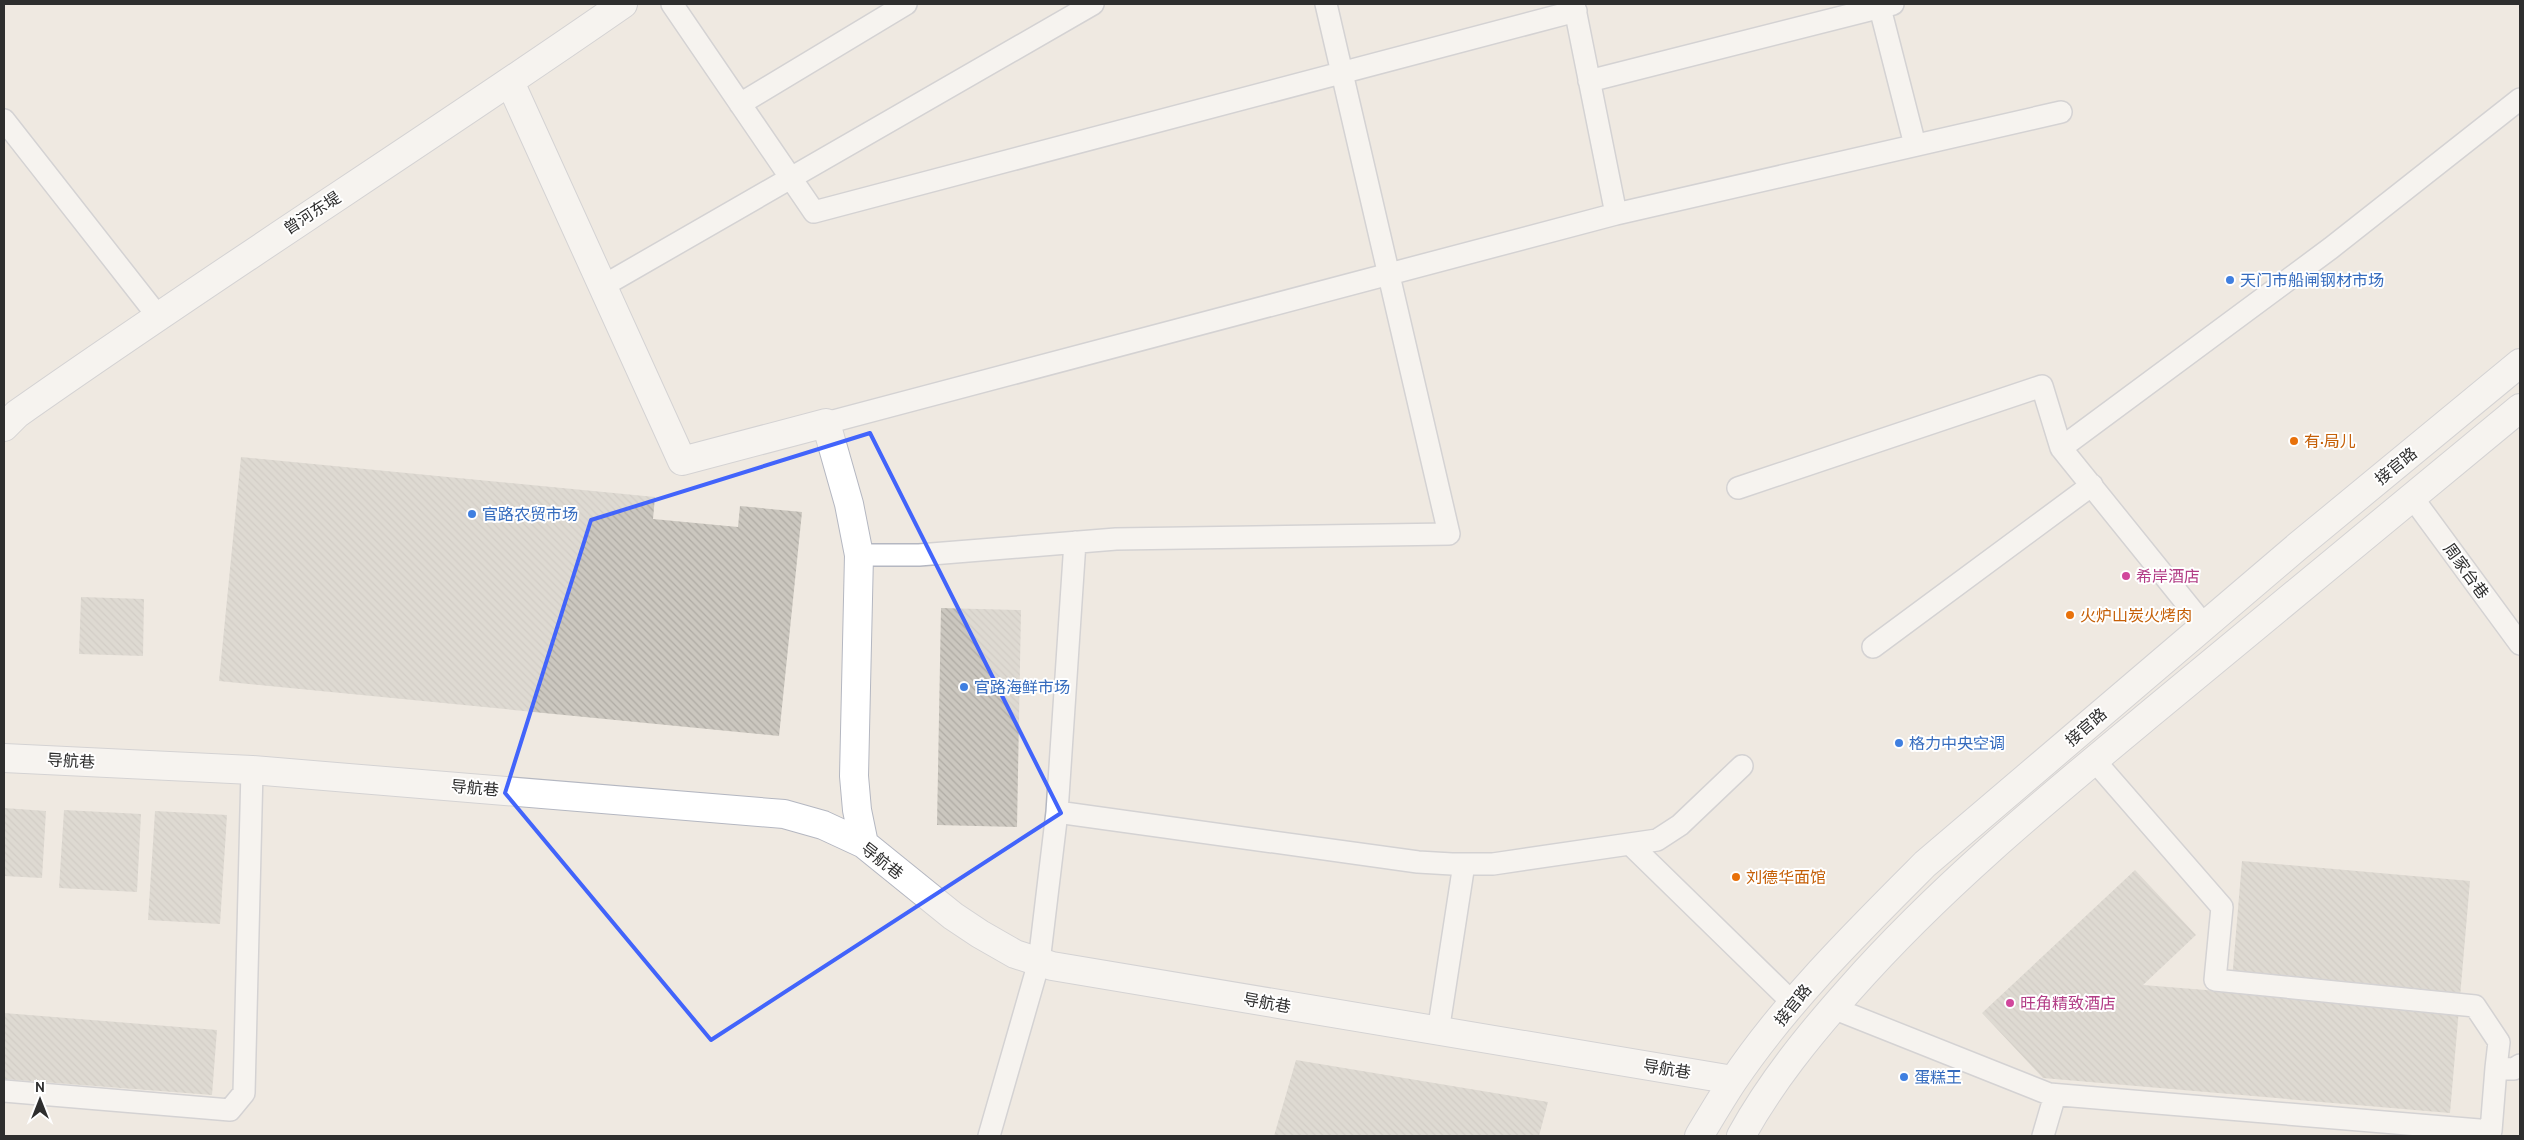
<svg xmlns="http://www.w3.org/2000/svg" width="2524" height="1140" font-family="Cabin,'Noto Sans SC',sans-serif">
<defs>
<pattern id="building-back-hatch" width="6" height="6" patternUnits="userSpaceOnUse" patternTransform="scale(1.25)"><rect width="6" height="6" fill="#cbc7bf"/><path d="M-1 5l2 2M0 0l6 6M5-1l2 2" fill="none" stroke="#afaba4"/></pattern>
</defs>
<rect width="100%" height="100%" fill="#efe9e1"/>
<path fill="url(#building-back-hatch)" d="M241 457 655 497 653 519 738 527 740 506 802 512 779 736 219 681Z
M81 597 144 599 143 656 79 654Z
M941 608 1021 610 1017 827 937 825Z
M4 808 46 811 42 878 4 876Z
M64 810 141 814 137 892 59 888Z
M155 811 227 815 220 924 148 920Z
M2242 861 2470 881 2450 1113 2043 1078 1982 1013 2135 870 2196 935 2143 985 2231 992Z
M4 1013 217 1030 212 1095 4 1079Z
M1296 1060 1548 1102 1539 1136H1274Z"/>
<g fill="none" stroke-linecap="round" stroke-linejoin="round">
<g stroke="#b4b7c1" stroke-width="24">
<path id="service" d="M672 4 814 212 1576 11
M1879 4 1915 145
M1589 81 1893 4
M740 104 906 4
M4 120 157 315
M1616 214 2061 112
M603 286 1093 4
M826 423 1616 214 1574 4
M1738 488 2042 386 2061 448
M2412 497 2520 644
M859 555H919L1116 539 1449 534 1326 4
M2204 625 2061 448 2331 248 2520 99
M1873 647 2092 485
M2094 760 2222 907 2215 980 2475 1006 2499 1042 2496 1068
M1057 812 1075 542
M1631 845 1793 1003
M1833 1008 2049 1094 2491 1131 2496 1068 2514 1069 2520 1065
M1438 1032 1464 864
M4 1091 230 1110 244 1093 252 770
M989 1136 1039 962 1057 812 1418 862 1452 864H1493L1657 840 1680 825 1742 766
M2043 1136 2055 1095"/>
</g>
<g stroke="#b4b7c1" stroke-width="30">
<path id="minor" d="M510 82 682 461 826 423 849 504 859 555 854 776 857 810 864 844
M4 427 17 414C217 273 423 143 623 4
M4 758 252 770 784 814 823 825 864 844 953 916 980 934 1015 954 1052 966 1733 1080"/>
</g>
<g stroke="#b4b7c1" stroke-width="30">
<path id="secondary" d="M1699 1136C1710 1118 1721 1099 1733 1081 1787 1001 1857 932 1925 864L2298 546 2520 363
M1741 1136C1770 1083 1809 1035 1850 989 1940 887 2046 800 2151 713 2274 611 2397 510 2520 408"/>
</g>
<use href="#service" stroke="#fff" stroke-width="21"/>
<use href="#minor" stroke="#fff" stroke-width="28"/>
<use href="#secondary" stroke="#fff" stroke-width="28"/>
</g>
<path d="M0 0H2524V1140H0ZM870 433 1061 813 711 1040 505 793 591 520Z" fill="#efe9e1" fill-opacity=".55" fill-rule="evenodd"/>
<path fill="none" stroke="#4264fb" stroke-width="4" stroke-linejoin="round" d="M870 433 1061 813 711 1040 505 793 591 520Z"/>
<g fill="#3f7fe0" stroke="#fff" stroke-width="2">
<circle cx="2230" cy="280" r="5"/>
<circle cx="472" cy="514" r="5"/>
<circle cx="964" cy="687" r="5"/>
<circle cx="1899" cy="743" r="5"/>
<circle cx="1904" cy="1077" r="5"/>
</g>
<g fill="#e8710a" stroke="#fff" stroke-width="2">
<circle cx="2294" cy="441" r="5"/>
<circle cx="2070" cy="615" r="5"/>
<circle cx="1736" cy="877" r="5"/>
</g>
<g fill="#d1479c" stroke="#fff" stroke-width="2">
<circle cx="2126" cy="576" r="5"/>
<circle cx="2010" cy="1003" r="5"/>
</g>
<g text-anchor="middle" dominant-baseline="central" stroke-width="4" stroke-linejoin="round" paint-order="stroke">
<g font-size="16" fill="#2e2e2e" stroke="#fff">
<text transform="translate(312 213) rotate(-33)">曾河东堤</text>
<text transform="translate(2396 466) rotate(-39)">接官路</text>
<text transform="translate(2466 571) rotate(54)">周家台巷</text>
<text transform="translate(2086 727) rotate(-41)">接官路</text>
<text transform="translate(71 761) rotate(3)">导航巷</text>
<text transform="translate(475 788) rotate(5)">导航巷</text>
<text transform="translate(882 861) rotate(38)">导航巷</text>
<text transform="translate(1267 1003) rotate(10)">导航巷</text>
<text transform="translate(1793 1005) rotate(-51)">接官路</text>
<text transform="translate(1667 1069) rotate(9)">导航巷</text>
</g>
<g font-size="16" fill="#366cbe" stroke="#fff" text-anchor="start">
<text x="2240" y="280">天门市船闸钢材市场</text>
<text x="482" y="514">官路农贸市场</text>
<text x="974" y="687">官路海鲜市场</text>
<text x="1909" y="743">格力中央空调</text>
<text x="1914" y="1077">蛋糕王</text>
</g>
<g font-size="16" fill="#c56008" stroke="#fff" text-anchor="start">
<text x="2304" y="441">有·局儿</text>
<text x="2080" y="615">火炉山炭火烤肉</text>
<text x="1746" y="877">刘德华面馆</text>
</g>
<g font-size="16" fill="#b23c85" stroke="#fff" text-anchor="start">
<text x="2136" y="576">希岸酒店</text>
<text x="2020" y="1003">旺角精致酒店</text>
</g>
</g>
<rect width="2524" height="1140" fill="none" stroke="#2e2e2e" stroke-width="10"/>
<g transform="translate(40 1100)" stroke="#ffffff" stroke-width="4" paint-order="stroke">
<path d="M0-4L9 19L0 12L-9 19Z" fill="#2e2e2e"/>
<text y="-8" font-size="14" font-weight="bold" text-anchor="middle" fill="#2e2e2e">N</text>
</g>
</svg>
